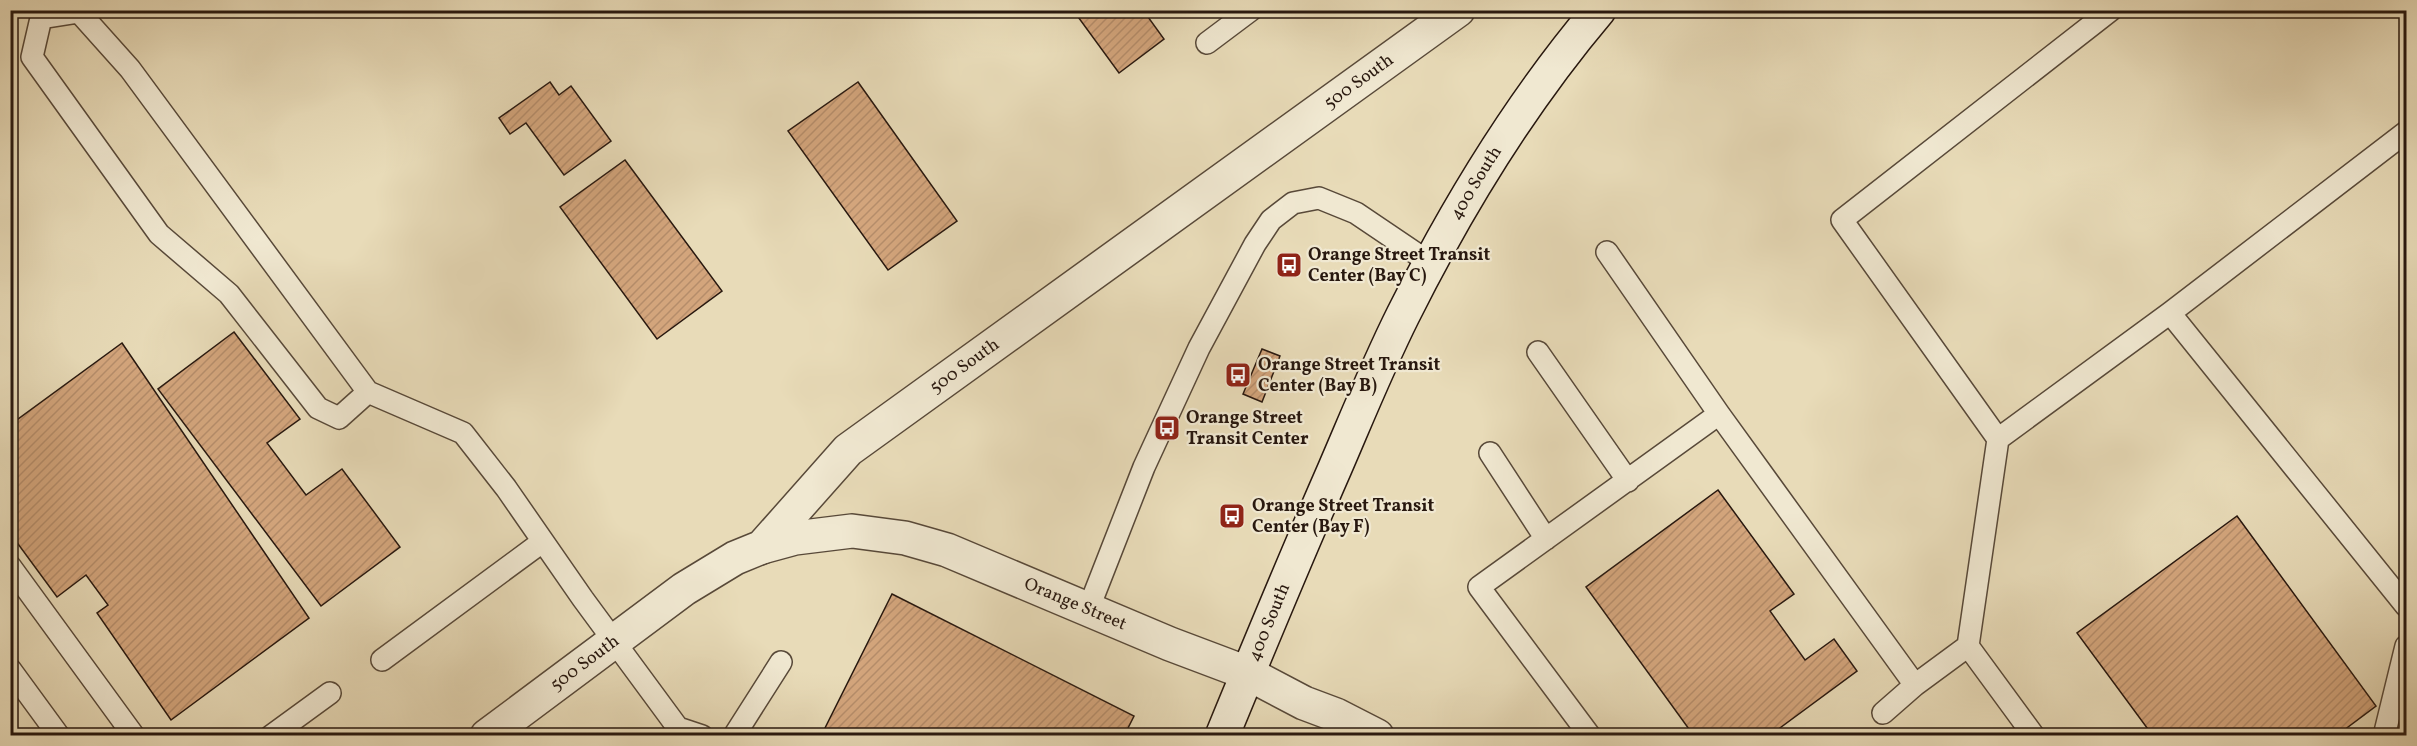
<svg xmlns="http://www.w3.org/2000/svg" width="2417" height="746" font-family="Vollkorn,serif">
<defs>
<pattern id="building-hatch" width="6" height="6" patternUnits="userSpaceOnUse" patternTransform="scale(1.5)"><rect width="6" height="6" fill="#d3a57c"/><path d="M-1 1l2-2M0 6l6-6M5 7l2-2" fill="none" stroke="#b58d6a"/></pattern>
</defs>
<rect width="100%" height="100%" fill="#e8dbb8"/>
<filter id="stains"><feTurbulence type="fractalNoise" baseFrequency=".00333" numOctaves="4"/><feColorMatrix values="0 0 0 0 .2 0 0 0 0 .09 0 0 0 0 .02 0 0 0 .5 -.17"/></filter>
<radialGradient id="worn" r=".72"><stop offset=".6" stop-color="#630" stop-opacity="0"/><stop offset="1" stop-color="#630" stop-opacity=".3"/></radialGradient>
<path fill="url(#building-hatch)" stroke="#28180f" stroke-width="1.5" d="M1073 10H1143L1164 39 1119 73Z
M550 82 559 95 571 86 611 141 564 175 526 123 510 134 499 118Z
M858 82 957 221 888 270 788 131Z
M625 160 722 291 657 339 560 207Z
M234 332 300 419 267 443 306 495 342 469 400 547 321 606 158 389Z
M122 343 309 618 171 720 97 613 108 605 86 575 57 597 10 533V425Z
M1262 349 1280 356 1262 402 1243 394Z
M1718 490 1794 594 1770 611 1805 660 1834 639 1857 671 1769 736H1694L1586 587Z
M2237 516 2376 706 2336 736H2153L2077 633Z
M892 594 1134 716 1124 736H821Z"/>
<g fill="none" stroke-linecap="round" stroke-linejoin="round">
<g stroke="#584939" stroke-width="24">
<path id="lane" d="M1207 43 1251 10
M1607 252 1719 414 1915 685
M2170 313 2406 606
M1538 352 1628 481
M368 392 339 418 318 408 229 294 159 234 32 57 41 18 79 12 130 69 368 392 463 433 506 488 583 599 678 728 702 736
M1998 439 2170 313 2406 132
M1490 453 1546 539
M10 566 134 736
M1088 610 1144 467 1199 348 1255 244 1271 220 1293 203 1319 198 1356 213 1430 263
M1968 646 1998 439 1842 220 2111 10
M382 660 542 542
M10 669 59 736
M1883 713 1915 685 1968 646 2034 736
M271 736 330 693
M734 736 781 662
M1590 736 1479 587 1719 414
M2384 736 2406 646"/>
</g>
<g stroke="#584939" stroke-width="36">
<g id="street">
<path id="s1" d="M762 547 795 538 852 531 905 538 947 550 1170 644 1247 673 1304 703 1336 715 1377 736"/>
<path id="s2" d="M487 736 684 589 735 558 762 547 848 450 1458 10"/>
</g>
</g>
<g stroke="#28180f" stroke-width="36">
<g id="secondary">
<path id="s3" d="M1222 736C1259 646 1296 557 1335 468 1357 417 1378 365 1403 315 1457 207 1521 102 1599 10"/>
</g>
</g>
<use href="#lane" stroke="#f0e8d1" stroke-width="21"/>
<use href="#street" stroke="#f0e8d1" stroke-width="33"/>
<use href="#secondary" stroke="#f0e8d1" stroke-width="33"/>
</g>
<defs>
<g id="bus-square" transform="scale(1.35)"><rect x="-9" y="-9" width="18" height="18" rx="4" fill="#8f2418" stroke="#f0e8d1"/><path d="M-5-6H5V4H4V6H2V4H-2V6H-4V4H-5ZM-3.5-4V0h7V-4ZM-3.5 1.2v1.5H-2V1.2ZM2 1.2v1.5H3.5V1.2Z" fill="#fff"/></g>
</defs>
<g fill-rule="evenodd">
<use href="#bus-square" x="1289" y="265"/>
<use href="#bus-square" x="1238" y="375"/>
<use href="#bus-square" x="1167" y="428"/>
<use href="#bus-square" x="1232" y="516"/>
</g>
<g text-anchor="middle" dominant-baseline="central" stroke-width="4.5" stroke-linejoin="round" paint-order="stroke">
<g font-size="18" fill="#28180f" stroke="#f0e8d1">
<text stroke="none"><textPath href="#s2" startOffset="1094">500 South</textPath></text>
<text stroke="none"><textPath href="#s3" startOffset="609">400 South</textPath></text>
<text stroke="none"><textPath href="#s2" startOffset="608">500 South</textPath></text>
<text stroke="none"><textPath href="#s1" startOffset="328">Orange Street</textPath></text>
<text stroke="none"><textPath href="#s3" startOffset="123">400 South</textPath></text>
<text stroke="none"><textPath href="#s2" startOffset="122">500 South</textPath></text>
</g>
<g font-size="18" font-weight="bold" fill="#28180f" stroke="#f0e8d1" text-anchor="start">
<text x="1308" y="255">Orange Street Transit<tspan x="1308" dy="21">Center (Bay C)</tspan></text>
<text x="1258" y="365">Orange Street Transit<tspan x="1258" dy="21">Center (Bay B)</tspan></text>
<text x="1186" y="418">Orange Street<tspan x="1186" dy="21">Transit Center</tspan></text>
<text x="1252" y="506">Orange Street Transit<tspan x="1252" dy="21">Center (Bay F)</tspan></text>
</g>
</g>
<rect width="2417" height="746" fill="none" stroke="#e8dbb8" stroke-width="36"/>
<rect x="12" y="12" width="2393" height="722" fill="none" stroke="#28180f" stroke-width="3"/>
<rect x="18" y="18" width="2381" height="710" fill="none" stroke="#28180f" stroke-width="1.5"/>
<rect width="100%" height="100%" filter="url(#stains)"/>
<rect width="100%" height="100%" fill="url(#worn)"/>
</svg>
